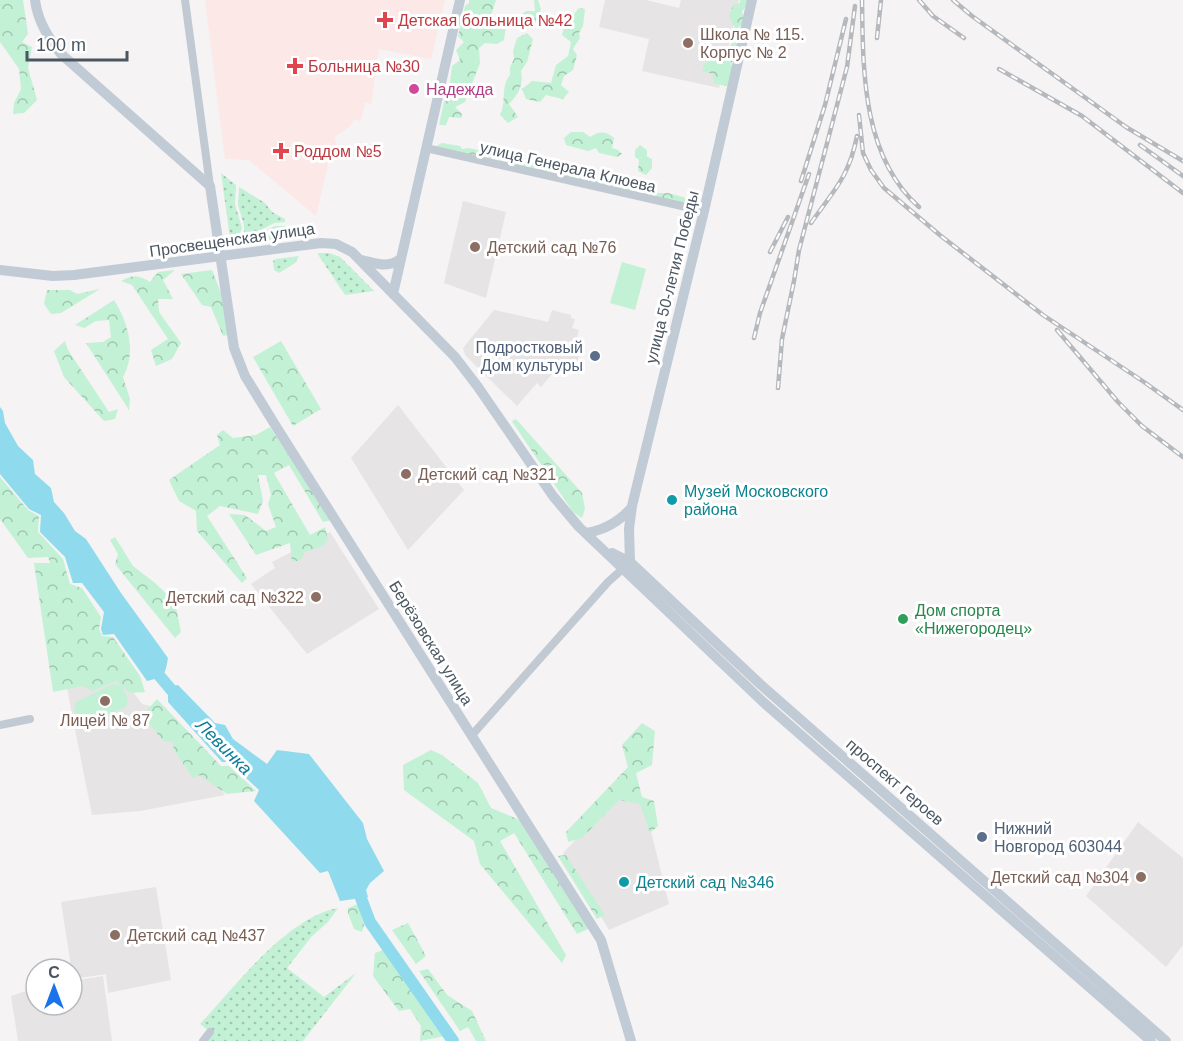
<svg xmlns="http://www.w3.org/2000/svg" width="1183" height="1041" font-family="Arial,sans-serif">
<defs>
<pattern id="grass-dots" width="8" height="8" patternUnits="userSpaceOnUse" patternTransform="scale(1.5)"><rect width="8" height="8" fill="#c3f1d5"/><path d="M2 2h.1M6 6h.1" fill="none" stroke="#a0c6b0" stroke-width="1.8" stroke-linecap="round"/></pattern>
<pattern id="forest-crowns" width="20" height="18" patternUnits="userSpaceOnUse" patternTransform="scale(1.5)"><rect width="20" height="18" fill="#c3f1d5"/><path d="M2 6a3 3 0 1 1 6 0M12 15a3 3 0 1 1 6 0" fill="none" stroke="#a0c6b0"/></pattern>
</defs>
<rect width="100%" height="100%" fill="#f5f3f3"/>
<path fill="#e6e4e5" d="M605 0H646L679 8 681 0H739L719 88 642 71 649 39 599 27Z
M463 201 506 212 486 298 444 283Z
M494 310 548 322 552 310 571 315V318L575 319 572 328 579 330 574 347 581 349 575 371 563 365 557 368 541 387 537 383 517 406 465 355 463 348Z
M398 405 464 490 408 550 351 458Z
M330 532 379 609 307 654 251 584 275 568 272 562Z
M52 584 142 704 154 707 225 795 140 811 92 815 69 699Z
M618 796 643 799 669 904 609 930 563 853Z
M1138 822 1183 858V945L1166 967 1086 896Z
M156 887 171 980 108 993 106 974 73 979 61 902Z
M103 976 112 1041H18L11 996 36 988V1005H72V981Z"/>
<path fill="#fce8e6" d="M205 0H445L431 59 379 49 371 104 365 102 361 121 354 119 350 126 334 138 338 147 337 155 330 156 316 216 249 160 225 159Z"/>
<path fill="url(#grass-dots)" d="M221 173 236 185 235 204 242 228 236 243 230 238Z
M239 187 265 203 272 212 285 219V222L274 223 250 236 244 235V225L238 205Z
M275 226H286L292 230 290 237 240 244 242 239 257 235Z
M317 253H329L340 257 374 291 345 295Z
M299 256 295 263 279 273 274 270 273 261 276 259Z
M338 908 328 922 312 936 287 968 324 997 356 973 303 1041H203L210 1032 200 1024C235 987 287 917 338 908Z"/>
<path fill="url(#forest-crowns)" d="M0 0H23L28 34 22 42 32 47 28 68 37 100 24 113 13 114 14 103 21 89 19 69 0 42Z
M469 0H496L490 19 504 22 506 27 504 40 497 44 485 43 479 48 480 63 465 102 455 107 462 114 461 118 449 117 446 125H439L445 97 452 92 450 83 452 66 460 60 456 50 464 42 458 36 465 6 469 3Z
M534 0H538L541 9 536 21 524 24 519 16 526 11H535Z
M740 0H750L742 12 745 21 738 28C743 38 739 56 731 63L733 69 731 83 725 86 714 83 713 74 702 71 705 63 712 59 714 51 731 45 735 29 729 16 733 5 740 3Z
M579 8 585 9 583 26 579 33 580 38 573 49 577 55 573 70 564 76 561 85 569 92 563 99 546 95 540 102 526 99 522 89 532 81 551 83 556 65 568 56 571 42 562 35 565 24 573 22 574 14Z
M527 33 533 39 527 62 521 71C524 85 518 95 509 104L518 117 508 123 500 115C507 102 500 87 510 75V67L514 59 513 51 517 38Z
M571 132H583L590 137C600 131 605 131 614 138L612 148 618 150 622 154 617 157 599 153 596 148 588 151 566 145 564 138Z
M442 143 460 146 462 149 469 148 491 153 492 158 488 161 466 157 462 152 456 155 439 152 436 146Z
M640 145 647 150V157L652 159V168L646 175 638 171 639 160 635 157V150Z
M504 155 549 166 550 174 501 165 499 159Z
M566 169 583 174 586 177C595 174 609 177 615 184L620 183 633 186 635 191 630 193 591 184 585 180 579 181 563 177 561 172Z
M651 190 658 193H668L694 200 696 207 645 197V192Z
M175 270 163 280 173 299H158L159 312 181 343 172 359 156 366 151 350 168 339 132 285 121 281C133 274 139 275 150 282L158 272Z
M212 270 221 293 228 335 223 336 211 307 202 305 181 274Z
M100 289 61 313 51 314 44 304 47 290H70L77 294Z
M114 300C128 322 137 352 123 377L130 399 129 410 86 343 103 342 111 337 109 320 96 321 84 328 75 325Z
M65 341 68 350 109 412 118 409 115 419 104 421 64 377 54 351Z
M281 341 321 409 293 426 253 357Z
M516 419 582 493 585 509 582 518 573 512 513 423 512 421Z
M270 427 332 520 323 522 289 465 274 473 310 535 325 527 328 539 323 546 305 552 301 560 292 562 290 543 256 555 229 514 245 515 266 531 276 527 268 504 271 495 266 475H258L263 501 258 514 220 506 207 516 247 578 242 583 197 531 196 511 179 501 169 480 220 445 217 435 223 430 233 438 256 435Z
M0 477 28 510 39 516 38 532 63 559 70 584 82 588 101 617 99 629 102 636 113 637 140 676 145 692 130 693 116 681 92 691 83 686 53 692 34 563H50L48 557 28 558 0 519Z
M115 537 133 566 155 583 175 602 181 632 175 638 115 564 118 554 110 540Z
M157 699 221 766H229L256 791 227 794 199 775 193 778 174 750 173 742 163 741 146 719 147 710Z
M642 723 655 731 652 765 636 773 642 797 654 801 658 826 650 833 640 804 619 800 582 838 568 842 566 832 628 767 622 745Z
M431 750 442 755 478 783 491 808 520 820 590 928 577 934 514 833 500 841 566 955 562 963 480 864 474 841 404 790 403 765Z
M566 855 605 915 597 919 558 856Z
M358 904 364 925 362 932 354 929 348 913V908Z
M408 923 426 956 416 964 392 930Z
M383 950 445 1036 420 1041 421 1026 410 1009 399 1011 373 976 375 953Z
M428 969 447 995 472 1011 486 1041H476L468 1027 460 1031 419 971Z"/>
<path fill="#c3f1d5" d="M622 262 646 269 635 310 610 303Z
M113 684 122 686 128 699 126 707 89 725 82 724 74 710 76 702Z"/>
<path fill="#90daee" d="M0 407 3 411 5 423 18 446 33 460 35 474 51 488 54 502 64 513 75 531 86 539 121 593 168 658C165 675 165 677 147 681L114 634 103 635 101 629 104 612 82 583H73L65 557 40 532 41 515 29 509 0 474Z
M178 685 215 723 225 725 233 739 267 764 277 750 309 754 363 823 367 839 384 871 370 883 366 890 368 897 340 901 328 871 320 873 254 801 259 790 229 762H222L168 702V687Z"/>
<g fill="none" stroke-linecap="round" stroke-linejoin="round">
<path stroke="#90daee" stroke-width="12" d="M152 667 179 699
M356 885 370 922 453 1041"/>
<path stroke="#c1cad2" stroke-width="8" d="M185 0 210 186
M426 148 704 211
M0 725 30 719
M472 735 608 582 627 565
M203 1041 210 1032"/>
<path stroke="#c1cbd6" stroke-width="10" d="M35 0C38 22 48 37 61 54L210 186 234 348 245 376 277 428 601 940 631 1041
M362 260C375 263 388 269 400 259
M0 270 53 276 74 275 321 243 336 244 352 252 455 357 478 387 553 496 579 527 762 701 1151 1041
M393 294 460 0
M586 533C605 530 620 521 632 507
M612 553 630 562 760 684 1166 1041
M630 562 629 529 632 506 704 211 752 0"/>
<g stroke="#b5b8bd" stroke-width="4.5">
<path id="rail" d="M862 0C863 71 862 156 919 207
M919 0 933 16 964 38
M953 0 972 16 1126 127 1183 161
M877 38 881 0
M999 69 1082 116 1183 193
M859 115 863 153 871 170 884 188 941 236 1043 315 1144 382 1183 410
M1140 145 1183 176
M801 181 825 105 846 19
M811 223C834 190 849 177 857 136
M770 252 788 217
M1057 330 1118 402 1142 426 1183 457
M754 338 760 313 809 174
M778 388 782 339 794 281 799 250 847 67 855 6"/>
</g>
<use href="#rail" stroke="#fff" stroke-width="2" stroke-dasharray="7" stroke-linecap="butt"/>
</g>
<g fill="#e0444e" stroke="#fff" stroke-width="2">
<path d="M382 11h6v6h6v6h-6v6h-6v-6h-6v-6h6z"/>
<path d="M292 57h6v6h6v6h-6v6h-6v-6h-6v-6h6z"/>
<path d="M278 142h6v6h6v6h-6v6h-6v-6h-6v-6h6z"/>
</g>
<g fill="#8d6e63" stroke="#fff" stroke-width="2">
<circle cx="688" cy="43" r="6"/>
<circle cx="475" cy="247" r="6"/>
<circle cx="406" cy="474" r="6"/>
<circle cx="316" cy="597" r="6"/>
<circle cx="105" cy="701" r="6"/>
<circle cx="1141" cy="877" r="6"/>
<circle cx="115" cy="935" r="6"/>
</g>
<circle fill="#d1479c" stroke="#fff" stroke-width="2" cx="414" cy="89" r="6"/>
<g fill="#5c6f8a" stroke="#fff" stroke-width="2">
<circle cx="595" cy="356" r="6"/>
<circle cx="982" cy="837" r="6"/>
</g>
<g fill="#0f9aa8" stroke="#fff" stroke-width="2">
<circle cx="672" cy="500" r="6"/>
<circle cx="624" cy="882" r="6"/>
</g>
<circle fill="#2e9e5b" stroke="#fff" stroke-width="2" cx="903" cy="619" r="6"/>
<g text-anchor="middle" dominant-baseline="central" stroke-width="6" stroke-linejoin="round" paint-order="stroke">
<g font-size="16" fill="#be3a42" stroke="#fff" text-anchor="start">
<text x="398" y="20">Детская больница №42</text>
<text x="308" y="66">Больница №30</text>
<text x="294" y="151">Роддом №5</text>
</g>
<g font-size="16" fill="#785e54" stroke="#fff" text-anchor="start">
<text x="700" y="34">Школа № 115.<tspan x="700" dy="18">Корпус № 2</tspan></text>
<text x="487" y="247">Детский сад №76</text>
<text x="418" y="474">Детский сад №321</text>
<text x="304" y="597" text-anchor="end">Детский сад №322</text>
<text x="105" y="720" text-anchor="middle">Лицей № 87</text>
<text x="1129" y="877" text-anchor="end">Детский сад №304</text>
<text x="127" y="935">Детский сад №437</text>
</g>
<g font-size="16" fill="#b23c85" stroke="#fff" text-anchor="start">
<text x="426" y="89">Надежда</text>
</g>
<g font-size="16" fill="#4a5661" stroke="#fff">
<text transform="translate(568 167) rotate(13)">улица Генерала Клюева</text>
<text transform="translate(232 240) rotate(-8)">Просвещенская улица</text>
<text transform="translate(672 277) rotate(-76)">улица 50-летия Победы</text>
<text transform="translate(431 643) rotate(58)">Берёзовская улица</text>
<text transform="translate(895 782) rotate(41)">проспект Героев</text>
</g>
<g font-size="16" fill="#4e5e75" stroke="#fff" text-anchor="end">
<text x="583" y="347">Подростковый<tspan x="583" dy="18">Дом культуры</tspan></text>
<text x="994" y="828" text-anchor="start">Нижний<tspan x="994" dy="18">Новгород 603044</tspan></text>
</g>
<g font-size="16" fill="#0d838f" stroke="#fff" text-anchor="start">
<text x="684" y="491">Музей Московского<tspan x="684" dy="18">района</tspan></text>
<text x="636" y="882">Детский сад №346</text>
</g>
<g font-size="16" fill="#27864d" stroke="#fff" text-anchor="start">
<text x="915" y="610">Дом спорта<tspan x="915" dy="18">«Нижегородец»</tspan></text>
</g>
<g font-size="18" font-style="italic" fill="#0c7c9b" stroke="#fff">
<text transform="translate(224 747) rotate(45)">Левинка</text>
</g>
</g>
<g transform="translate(54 987)"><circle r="28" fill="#ffffff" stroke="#b7bbc0" stroke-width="1.5"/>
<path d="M0-4.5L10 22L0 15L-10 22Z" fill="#1a73e8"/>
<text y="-9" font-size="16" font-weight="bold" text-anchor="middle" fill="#4a5661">С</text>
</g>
<path d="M27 51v9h100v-9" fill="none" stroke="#4a5661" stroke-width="3"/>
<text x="36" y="51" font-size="18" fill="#4a5661" stroke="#ffffff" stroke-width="4.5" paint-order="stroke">100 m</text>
</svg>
